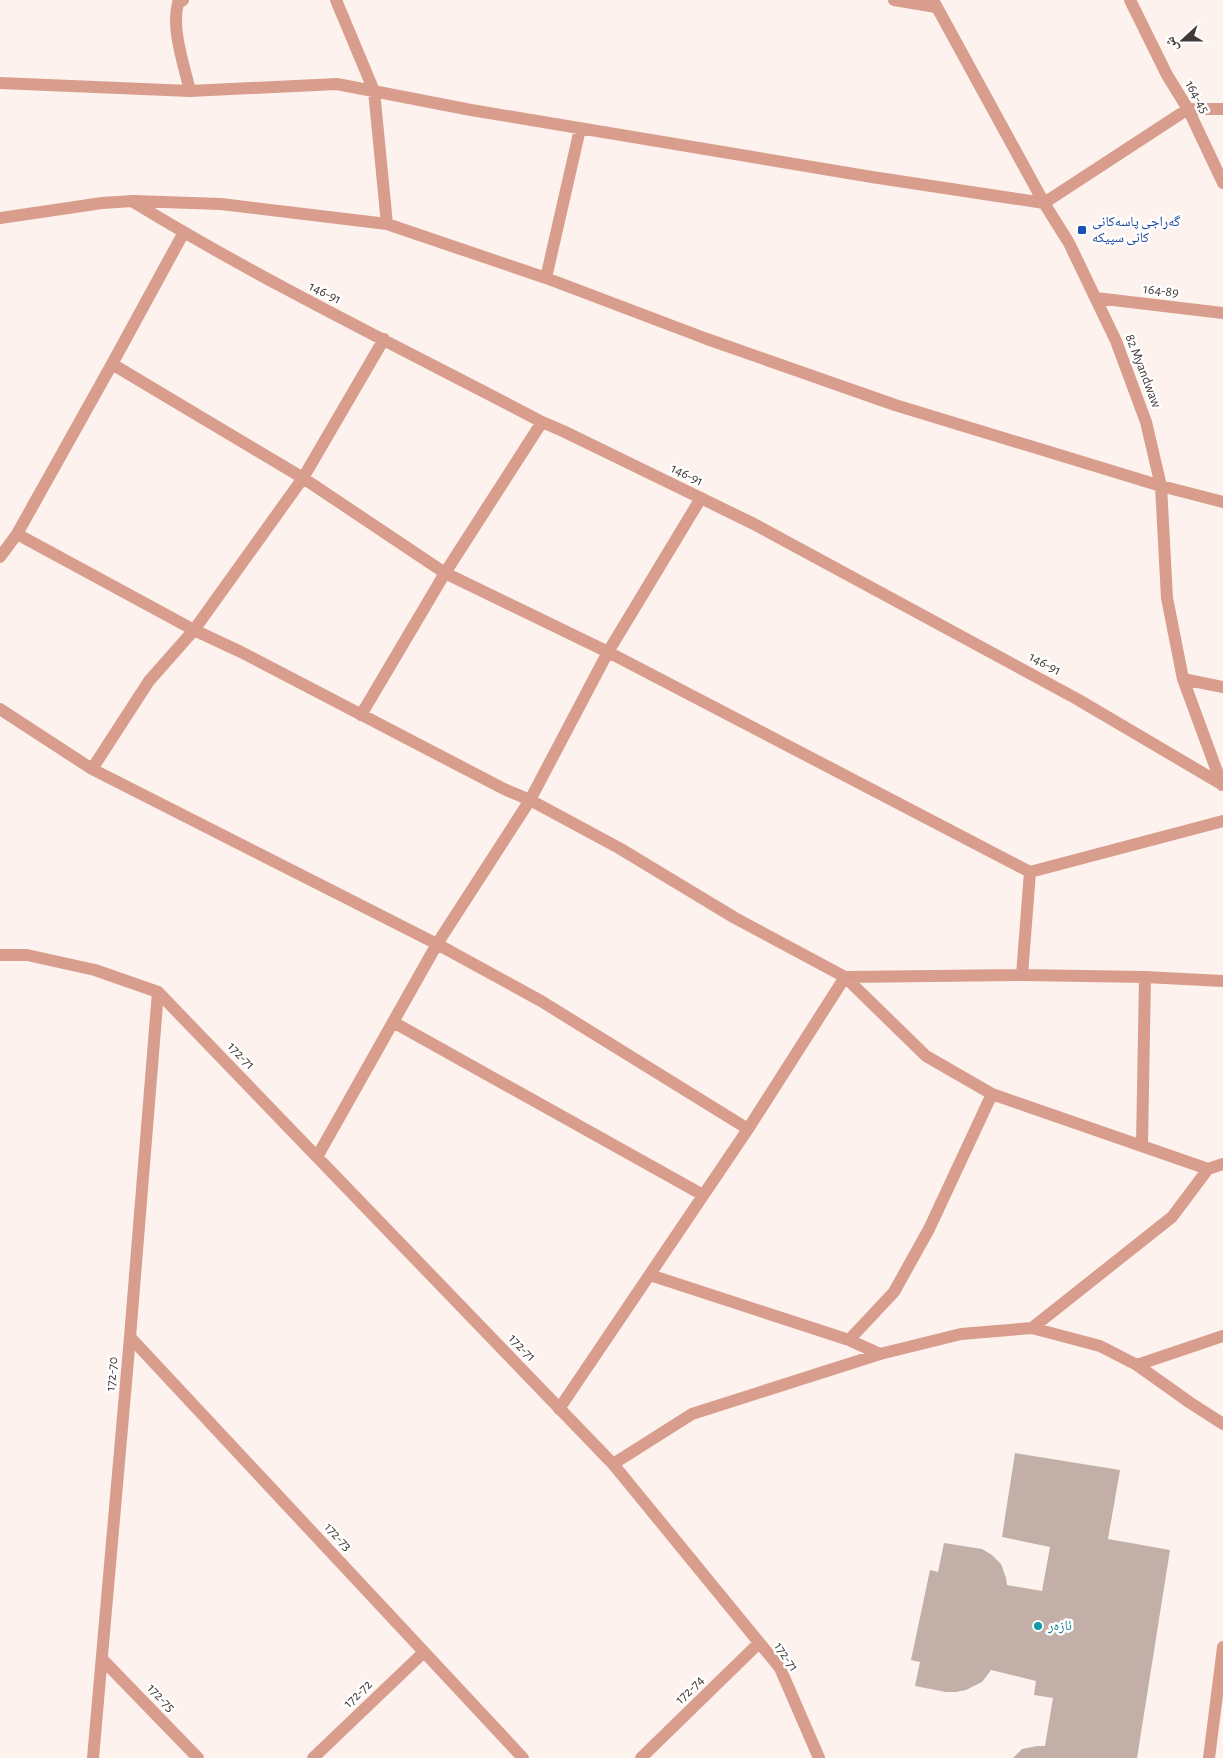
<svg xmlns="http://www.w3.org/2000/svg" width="1223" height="1758" font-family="'Alegreya Sans','Noto Naskh Arabic',sans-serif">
<rect width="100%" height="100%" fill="#fdf2ed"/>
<path fill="#c2afa8" d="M1015 1453 1120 1470 1108 1539 1170 1550 1137 1758H1013L1022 1749 1037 1746H1045L1053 1698 1034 1695 1036 1681 991 1670 982 1682 966 1690 956 1692H946L915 1686 920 1662 911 1660 930 1570 938 1572 944 1543 982 1549 992 1555 1001 1564 1006 1578 1007 1585 1042 1591 1050 1547 1002 1537Z"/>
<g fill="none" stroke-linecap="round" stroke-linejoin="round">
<path stroke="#d99d8e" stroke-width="12" d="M183 0 178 3C171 29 184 65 190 91
M336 0 374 91 387 224
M894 0 936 7
M933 0 1044 203 1069 243 1116 341 1146 422 1161 486 1167 598 1183 679 1222 785
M1130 0 1167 75 1188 109 1223 183
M0 83 190 91 337 84 471 110 872 177 1044 203 1188 109H1223
M135 203C266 283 405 350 542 422L563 431 754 524 1077 699 1223 785
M0 218 102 203 133 201 221 204 387 224 546 278 707 339 895 405 1161 486 1223 502
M546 278 580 129
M1096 298 1223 313
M112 364 303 478 445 573 608 652 1030 872 1223 821
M17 534 194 630 241 652 504 789 530 800 619 848 735 918 845 977 926 1056 992 1094 1208 1169
M0 557 17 534 112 364 184 232
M1183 679 1223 687
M0 709 92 769 437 944 541 1001 748 1129
M361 715 445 573 542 422
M92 769 149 681 194 630 303 478 384 339
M0 955H27L95 970 158 992 613 1464 780 1668 819 1758
M1022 975 1030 872
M845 977 1022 975 1145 977 1223 981
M393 1022 703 1195
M1142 1145 1145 977
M317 1157 437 944 530 800 608 652 701 498
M650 1275 849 1340 880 1354
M1032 1328 1172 1217 1208 1169 1223 1164
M130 1337 523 1758
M849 1340 894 1292 929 1229 992 1094
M1137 1365 1223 1336
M559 1409 748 1129 845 977
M613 1464 692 1414 880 1354 961 1334 1032 1328 1100 1346 1137 1365 1189 1402 1223 1424
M102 1659 198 1758
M93 1758 130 1337 158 992
M313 1758 424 1652
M641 1758 759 1643
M1209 1758 1223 1647"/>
</g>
<rect fill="#1a4fb4" stroke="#fff" stroke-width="2" x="1077" y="225" width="10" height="10" rx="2.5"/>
<circle fill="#0f9aa8" stroke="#fff" stroke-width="2" cx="1038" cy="1626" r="5"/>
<g text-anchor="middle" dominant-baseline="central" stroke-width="5" stroke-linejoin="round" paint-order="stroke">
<g font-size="14" fill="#413936" stroke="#fff">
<text transform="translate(1197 97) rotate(61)">164-45</text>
<text transform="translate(1161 291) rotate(7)">164-89</text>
<text transform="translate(325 293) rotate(26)">146-91</text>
<text transform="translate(1143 371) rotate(69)">82 Myandwaw</text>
<text transform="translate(687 475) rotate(26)">146-91</text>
<text transform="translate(1045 664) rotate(28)">146-91</text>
<text transform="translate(241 1056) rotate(46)">172-71</text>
<text transform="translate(522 1348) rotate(46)">172-71</text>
<text transform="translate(112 1374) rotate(-85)">172-70</text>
<text transform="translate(338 1537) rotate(47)">172-73</text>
<text transform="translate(786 1657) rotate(56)">172-71</text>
<text transform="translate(690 1690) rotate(-44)">172-74</text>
<text transform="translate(358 1694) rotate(-44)">172-72</text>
<text transform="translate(161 1698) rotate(46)">172-75</text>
</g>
<g font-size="14" fill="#164399" stroke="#fff" text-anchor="start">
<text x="1092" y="222">گەراجی پاسەکانی<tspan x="1092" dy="16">کانی سپیکە</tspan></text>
</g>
<g font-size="14" fill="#0d838f" stroke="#fff" text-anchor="start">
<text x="1048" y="1626">ئازەر</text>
</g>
</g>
<g transform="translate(1183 40) rotate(249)" stroke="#ffffff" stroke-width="4" paint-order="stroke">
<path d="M0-4L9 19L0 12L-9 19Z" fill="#413936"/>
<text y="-8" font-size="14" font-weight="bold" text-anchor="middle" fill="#413936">ش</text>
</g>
</svg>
